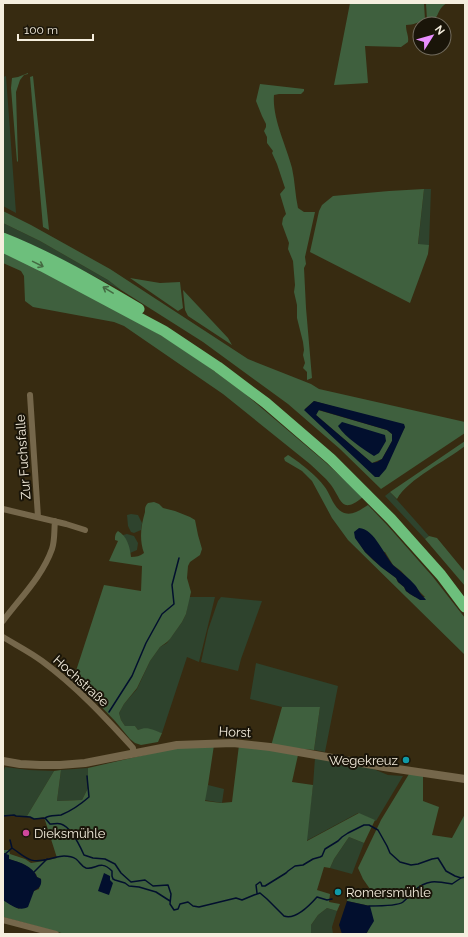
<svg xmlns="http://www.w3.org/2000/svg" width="468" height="937" font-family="Raleway,sans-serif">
<rect width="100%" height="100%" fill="#372b11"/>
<path fill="#2e432d" d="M6 76 16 213 3 206V77Z
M424 189H431L429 245H418Z
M3 223 40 241 108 280 121 290 51 254 3 232Z
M390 492 429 536 425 539 385 496Z
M131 514 138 515 142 523 141 530 134 533 131 532 128 526 127 515Z
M127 534 134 536 138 543 137 550 130 553 123 535Z
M189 597H215L199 662 187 657 162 733C153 731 147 727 138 730L135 726H125L121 720 119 713 124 704 137 689 150 661 160 647 167 643 182 622 186 614Z
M221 597 262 601 241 659 238 671 201 662 208 630 218 601Z
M256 663 338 686 325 752 314 750 320 707H282L250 699Z
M315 758 350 765 371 768 388 775 403 776 376 821 358 813 306 841 313 785Z
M5 767 29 770 54 771 27 816H3V773Z
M88 768V788L82 800 57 801 61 770Z
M208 785 224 789 222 803 204 800Z
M349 837 364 843 352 874 330 868 334 859Z
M327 908 337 911 332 927 333 934H311V925L318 915Z"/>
<path fill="#3f603e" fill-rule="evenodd" d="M350 3H424L425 20C418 22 414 25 406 25 406 33 409 35 408 42L401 47 365 46 368 83 334 85Z
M426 3H447C445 4 443 6 442 7 436 14 439 20 427 20Z
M28 73V74L24 75 20 80 16 92 18 161 17 162 11 88 12 78 18 77Z
M33 76 49 230 43 227 30 77Z
M260 84 304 89V91L301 94H279L274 95C272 118 286 145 292 168 295 181 295 195 298 208L304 212H315L305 257 306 264 304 268 306 308 312 378 307 380V372L303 368 305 363 303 355 304 350 303 342 297 318V305L294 292 295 285 293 261 288 249 289 243 282 224 283 218 286 214 280 194 285 188 277 164 272 153 273 151 267 143V137L264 131 266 127V124L262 116 256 101Z
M424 189 418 244 429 245 428 254 410 303 310 252 319 211 322 205 333 196 389 191Z
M3 211 31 225 110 269 248 359 311 384 319 389 465 422V433L381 489 340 449 288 404 203 342 121 290 108 280 40 241 3 223ZM314 401 405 427 379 477 305 409Z
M3 249 103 300 170 341 206 365 244 393 324 461 363 497C341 515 342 500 331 485 325 477 317 471 310 464L223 394 124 326 114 322 33 307 25 301 24 276 21 271 3 263Z
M130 278 160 283 180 282 183 308 178 311Z
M183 290 228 338 232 345 188 316 185 310Z
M318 410 387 430 392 434V441L382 459 372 463 316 415Z
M465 441V446C446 461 408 479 397 499L390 492Z
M288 455C297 460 318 477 324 486 330 493 333 507 342 512 351 517 360 510 368 505L388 526 433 577 465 618V655L348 540 332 518 312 481 302 471 285 461 284 458ZM361 546 385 552 393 565 401 571 415 586 420 592 425 597H415L410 594 406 591 404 587 398 582 396 578 373 560 365 552Z
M154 502 159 504 163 508 175 511 190 517 195 520 198 535 202 549 200 555 190 562 188 566 187 578 191 592 186 614 182 622 170 639 167 642 160 647 150 661 137 688 124 704 119 713 121 720 125 726H135L138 730C148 726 152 730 162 733L158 742 141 745 135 743 130 739 115 721 88 693 73 680 104 585 141 591 142 566 109 561 118 541 115 540C115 536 115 534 118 531 127 536 130 547 131 557 136 557 140 556 144 553 139 539 141 526 145 512 145 508 145 506 148 503Z
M429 536 437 538 465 572V586L425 539Z
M282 707H320L314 750 271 746Z
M214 745 208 785 205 801 221 803 232 802 239 745 298 755 292 782 313 785 307 841 359 813 375 820 364 843 349 837 334 859 330 868 324 867 317 890 330 894 329 902 340 904 337 911 327 908 318 915 311 925V934H65L3 917V900L19 909 34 891 39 889 41 879 37 877 36 874 28 867 23 864 9 859 5 853H3V850H9L10 854 25 859 31 863 44 861 57 858 44 817 34 819 27 816 54 771 61 770 57 801 82 800 88 788V768L179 747Z
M409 774 423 775V801L439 807 432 835 452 838 465 814V934H366L368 931 370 906 347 901 349 892 367 897 370 889 363 879 358 868 381 820Z"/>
<path fill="#020f2e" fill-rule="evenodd" d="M314 401 404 424 405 427 386 469 379 477H375L304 410ZM319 410 387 430 392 434V441L382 459 377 462 372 463 316 415Z
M342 422 385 435 386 441 379 453 374 456C362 448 346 438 338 426Z
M359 528C375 529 384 556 394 566 401 572 409 578 415 585 417 587 418 590 420 593 422 596 424 597 426 600H420L410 594 406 591 404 587 398 582 396 578 381 567 365 552 355 538 354 532Z
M3 853 9 855V859C19 862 33 866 37 877L41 879C42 886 39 888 34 891L28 907C19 912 11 905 3 900Z
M104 873 110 876V880L113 883 109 895 98 891Z
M347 901 370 906 374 921 366 934H342L339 925Z"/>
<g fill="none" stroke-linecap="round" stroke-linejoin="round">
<path stroke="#020f2e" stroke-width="1.5" d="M109 712 132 676 146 643 162 614 174 604 172 585 179 558
M3 816 14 815 16 816 30 817 34 819 45 818 50 824C54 824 58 823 61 824 71 827 80 846 84 855L93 858 105 859 115 864 121 873 131 882 145 880 153 886 168 885 171 894 170 904 174 910 178 909 180 904 188 902 193 906 199 907 236 898 242 900 254 895 260 893 267 899 284 916C295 920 310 905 317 897L327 900 332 899
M45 818C50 815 55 816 61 815 71 811 81 804 89 797L87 776
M10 840 12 848C27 858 29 864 49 859 54 858 59 856 64 856 68 856 73 857 76 859 80 862 81 866 86 868 96 870 100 859 112 871V876L113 879 115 880 125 883 129 886 139 887 156 892 170 901
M3 856 12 848
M34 872 47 859
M257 893 256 885 260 882 261 883 262 886H265L286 873 288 871 295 866 303 865 313 859 320 857 322 856 325 849 338 841 342 837 348 833 364 825H369L378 830 387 846 390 853 400 862 411 865 418 864 432 859 438 858 446 871 455 876 461 878
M369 906C376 906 398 906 403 902 407 899 410 894 414 891 427 879 436 881 452 884L461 878 465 877"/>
<path stroke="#75674b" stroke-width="6" d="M30 395 38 517
M3 509 66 524 85 530
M3 621C20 598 42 577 52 549 55 540 54 530 55 521
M3 637C16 645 30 652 42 661 76 686 105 717 133 748V753
M3 920 56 934"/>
<path stroke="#75674b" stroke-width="8" d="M3 761 20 764 40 765H60L85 763 177 745 233 743 270 747 384 767 465 779"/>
<path stroke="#6dbf7c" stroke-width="11" d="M3 238C51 257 95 283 139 309
M3 247 42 266 164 331 218 367 266 403 331 459 391 519 441 575 465 607"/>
</g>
<defs><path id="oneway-shaft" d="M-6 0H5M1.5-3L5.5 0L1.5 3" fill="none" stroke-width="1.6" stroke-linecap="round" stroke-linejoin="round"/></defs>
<g stroke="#446a42">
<use href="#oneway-shaft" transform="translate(38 264) rotate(26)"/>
<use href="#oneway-shaft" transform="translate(108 290) rotate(-149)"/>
</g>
<g fill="#0f9aa8" stroke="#1a1509" stroke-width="1.5">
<circle cx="406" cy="760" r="4"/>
<circle cx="338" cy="892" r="4"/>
</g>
<circle fill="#d1479c" stroke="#1a1509" stroke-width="1.5" cx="26" cy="833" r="4"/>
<g text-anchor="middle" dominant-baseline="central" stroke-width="4" stroke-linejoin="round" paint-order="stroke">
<g font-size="13" fill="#f5eede" stroke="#1a1509">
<text transform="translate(23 457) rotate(-94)">Zur Fuchsfalle</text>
<text transform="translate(81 681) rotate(42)">Hochstraße</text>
<text transform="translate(235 732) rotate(3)">Horst</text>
</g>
<g font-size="13" fill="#f5eede" stroke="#1a1509" text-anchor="start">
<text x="398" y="760" text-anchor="end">Wegekreuz</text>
<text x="34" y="833">Dieksmühle</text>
<text x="346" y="892">Romersmühle</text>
</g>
</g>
<rect width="468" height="937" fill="none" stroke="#f5eede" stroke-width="8"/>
<g transform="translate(432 36) rotate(53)"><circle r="19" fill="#1a1509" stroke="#726c5e"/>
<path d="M0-3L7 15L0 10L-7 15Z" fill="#e98efe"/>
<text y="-6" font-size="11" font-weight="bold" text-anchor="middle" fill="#f5eede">N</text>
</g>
<path d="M18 34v6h75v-6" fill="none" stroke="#f5eede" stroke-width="2"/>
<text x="24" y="34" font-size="12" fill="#f5eede" stroke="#1a1509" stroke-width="3" paint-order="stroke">100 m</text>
</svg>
